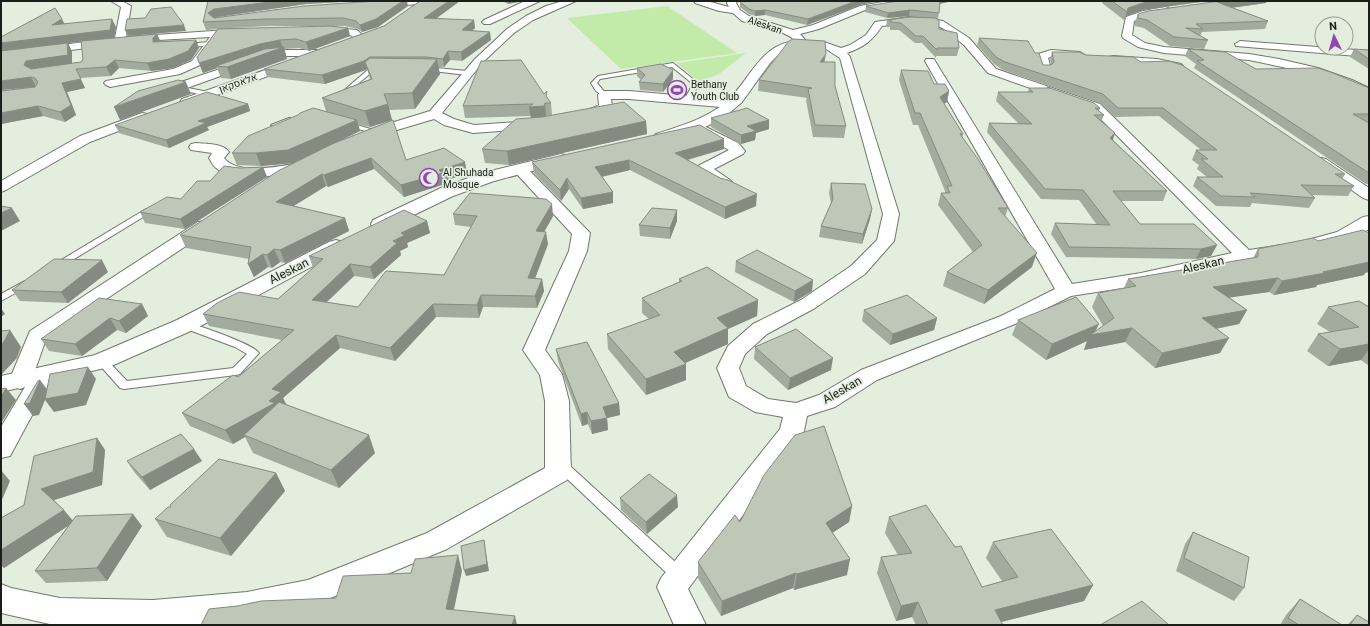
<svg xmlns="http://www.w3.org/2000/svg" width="1370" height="626" font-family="Roboto,Heebo,sans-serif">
<rect width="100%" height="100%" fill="#e4eedf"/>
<path fill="#c2ebaa" d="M667 6 737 53 621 69 567 18Z
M746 53 719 74 699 82 677 63Z"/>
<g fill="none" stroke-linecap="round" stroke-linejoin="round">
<g stroke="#70796b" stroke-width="2">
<path id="service" d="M210 42 212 43V45L184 48 181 46 184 44Z
M673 63 699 84 689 101 684 100 693 84 672 67 600 79 597 83 607 95 604 97 596 91 591 83 598 76Z
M426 67 467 71 470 73 467 75 424 70V68Z
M370 68 380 67 383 69 373 71 345 95H341V93Z
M178 86 208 92 211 94 208 96 176 89 175 88Z
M289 118 294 119 276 126 271 125Z
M347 122 377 131 378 132 375 134 345 125V123Z
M146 209H152L153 211 61 267H55L53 265Z
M25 281 28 282 30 284 28 286 1 301V294Z
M185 322C198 325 253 344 259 353L240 374 236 375 124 389 120 388 96 361 97 358H105L127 381 233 368 247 354 235 347 181 327 180 325 181 323Z
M559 464 570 466 684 570 686 575 684 580 679 581 674 580 562 474 554 472 553 469 554 466Z"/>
</g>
<g stroke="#70796b" stroke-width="2">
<path id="minor" d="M111 1H122L131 6 126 37 242 29 247 32 242 35 218 36 219 38 200 65 180 74 110 87 106 85 104 83 106 81 173 69 192 61 210 37 141 41 1 59V53L115 38 121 7Z
M384 1H422L418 4 380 7 376 4 377 2Z
M525 1H540L490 24H484L482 22 484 20Z
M563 1H576L533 20 514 33 482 63 442 113 454 119 474 125 534 121 539 122 541 125 539 128 473 133 444 125 434 119 370 138 365 137 363 134 365 131 430 111 475 59 507 29 526 16 546 6Z
M694 1H707L729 7 727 3 728 1H737L736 3 740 10 749 16 793 30 813 25 860 6 888 1H907L903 4 865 10 819 29 800 34 806 41 824 42 841 48 850 45 866 35 875 22 909 17 926 18 943 21 969 38 996 69 1100 104 1249 250 1281 245 1287 246 1290 250 1287 254 1245 261 1141 285 1071 296 1015 324 877 380 835 407 807 416 804 431 801 437 688 589 706 625H674L657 587 661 578 780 429 783 417 755 412 729 397 717 368 728 346 753 324 801 300 851 266 877 240 883 214 840 58 826 49 795 46 794 44 796 42 791 37 783 33 742 21 733 13 719 11 695 3ZM909 23 934 24 944 29 964 45 988 73 1092 110 1232 253 1141 273 1072 284 935 61 934 59H926L925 61 1055 289 1001 316 861 370 819 395 796 403 768 399 746 386 739 368 745 354 767 334 815 308 865 274 894 241 899 214 850 57 847 53C864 47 872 41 882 26Z
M1165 7 1168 8 1170 10 1168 12 1145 16 1134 21 1132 35 1145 43 1164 47 1249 54 1279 59 1318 68 1352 80 1369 88V97L1344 84 1311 73 1249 60 1164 53 1138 47 1123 38 1122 36 1126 17 1143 11Z
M322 27 357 30 365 38 360 41 350 35 319 32 317 30Z
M1240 41 1369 51V57L1236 46 1235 44Z
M286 50H320L325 53 320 56H286L272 58 267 55 268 53Z
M1051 50 1080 52 1085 55 1080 58 1052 56 1048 58 1051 69 1045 72 1041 71 1037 56 1038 54Z
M1113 56 1157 59 1181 64 1183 66 1177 69 1157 65 1109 61 1108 59 1109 57Z
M244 61 250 64 248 66 165 96H157L155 93 157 90Z
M291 61 295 62 297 64 295 66 190 105H182L180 102 182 99Z
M604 91H629L732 100 736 101 738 104 736 107 732 108 629 99H611L612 106C606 115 587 122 576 120L575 117C579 111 592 109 599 105L598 95 600 92Z
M142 113 147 114 148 117 147 120 90 142 6 190 1 192V181L80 136Z
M700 124 738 143 745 151 743 154 714 169 730 180 733 183 730 186C718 189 708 178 698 172L696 169 698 166 729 150 695 131 693 128 695 125Z
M196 143C206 144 223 143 229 152L224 158C238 176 280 166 300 163L305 164 307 167 305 170 300 171C278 175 235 184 216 168 213 166 211 161 209 158L212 153 191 150 189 147 191 144Z
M1321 158 1326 159 1369 188V200L1363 198 1316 165 1314 162 1316 159Z
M520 165 525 166 590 233 587 251 545 350 562 374 569 401 571 473 567 480 447 549 309 607 247 620 190 625H54L1 613V584L11 588 60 598 153 600 247 592 308 580 427 533 545 468V401L540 375 523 350 569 251 572 234 515 172 513 169 515 166Z
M1369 216V229C1354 238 1325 252 1308 248L1305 244 1308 240 1337 232 1363 217Z
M204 221 210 222 212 226 210 230 46 339 33 376 39 374 47 377 50 382 10 456 1 458V427L25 387 20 389 12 386 9 381 30 331 198 222Z"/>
</g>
<g stroke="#70796b" stroke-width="2">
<path id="tertiary" d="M789 42 793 43 795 45 776 57 770 63 742 102 726 116 707 126 686 134 661 142 656 140 653 137 656 134C680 126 706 119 726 102 748 83 758 49 789 42Z
M561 154 567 156 569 159 567 162 494 181 453 196 387 228 380 230 373 228 371 224 373 220 441 188 482 173Z
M336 240 343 242 346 246 343 250 193 330 109 367 1 392V376L95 355 177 320 329 242Z"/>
</g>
<use href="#service" fill="#fff" fill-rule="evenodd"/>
<use href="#minor" fill="#fff" fill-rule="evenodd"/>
<use href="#tertiary" fill="#fff" fill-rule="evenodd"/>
</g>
<path fill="#a3ab9e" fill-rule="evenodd" d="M208 1H358L306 4 217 17 215 18 408 6 378 27 362 32 358 29 345 26H269L233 28H348L350 36 309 51 299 48 284 49 287 59 231 79 221 78 217 68 203 73 199 63 217 29 206 30 203 22Z
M420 1H460L435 19 474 20 475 28 472 31 491 40 462 61 450 60 444 67H438L440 74 415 109 389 110 392 120 370 127 358 124 360 131 338 142 406 160 467 173 445 181V184L404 197 374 169 328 187 326 186 294 206 345 218 349 231 285 263 280 262 272 268 268 267 254 277 248 264 249 259 186 248 180 235 324 148 293 163 261 166 237 165 232 153 326 111 322 98 370 79 367 69 325 84 267 77 264 69 384 26Z
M502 1H523L508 4Z
M898 1H952L940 4 938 19 909 16 887 18 865 12 866 6Z
M1103 1H1208L1143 10 1126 16 1124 20 1102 3Z
M1220 1H1267L1266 3 1232 8 1268 21 1265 29 1202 32 1200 36 1208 40 1204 49 1170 46 1144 28 1135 26V22L1138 14Z
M740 2 860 5 807 25 765 15 755 16 749 14 740 7Z
M910 17 939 29 959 48 957 56H936V58L922 43H915L899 30H890V27H886L887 20Z
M62 19 64 24 116 27 114 38 160 41 196 40 199 48 191 60 173 68 151 71 119 68 111 76 80 78 85 88 67 92 76 115 65 122 43 116 1 124 35 87 1 90ZM81 42 83 59 81 62 72 63V52L68 43Z
M979 38 1035 53 1043 65H1051L1050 60 1052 52 1086 55 1141 62 1345 174 1342 179 1354 186 1348 196 1312 195 1315 198 1309 208 1252 203 1250 207 1216 206 1193 186 1197 177H1207L1197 169 1199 165 1192 160 1196 150H1201L1159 116 1115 117 1100 103 1003 70 994 64 977 45Z
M1188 49 1256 69 1369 88V184H1366L1194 68 1196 64 1185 56Z
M1354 49 1369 50V69L1350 57Z
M825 62 835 86 846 126 844 138 813 137 806 100 807 98 758 91 759 80Z
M637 68 673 79 663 92 640 90 639 82 641 80 637 76Z
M901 70 934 84 949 91 947 102 944 103 963 134 962 138 1008 208 1005 217 1032 267 984 304 943 286 947 272 973 252 938 205 941 193H945V191L918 125H913L899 80Z
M1047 87 1100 108 1099 111 1104 115 1101 122 1115 133 1113 140 1167 191 1163 201H1121L1140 224 1217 245 1211 256 1196 259 1066 257 1051 234 1055 223 1097 225 1079 200 1041 199 987 132 989 123 1019 124 996 101 998 92H1028L1029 88H1047Z
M548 99 551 103 552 115 546 116V117L646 121 647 134 509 165 485 163 482 149 531 118V116L465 118 463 106Z
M248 104 250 111 207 127 209 130 169 148 119 133 115 125Z
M711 118 769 129 756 133 755 140 741 144 711 127Z
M724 149 688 160 720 178 756 206 725 219 630 170 602 177 613 192V203L583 209 569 189 561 201 534 173 532 162Z
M263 167 267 177 185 229 145 223 140 212 181 199 210 181 240 168Z
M831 183 872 209 870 219 862 244 819 237 821 226 831 203 829 193Z
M677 210V221L670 239 640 236 639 225Z
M453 214 553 216 544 232 548 244 535 279H542L544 291 537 308 483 307 479 318 436 317 395 361 340 348 283 398 286 404 375 453 339 488 253 453 245 437 233 444 190 426 182 413 238 377 282 340 209 326 203 314 278 299 313 268 309 256 427 221 430 233 407 243 408 247 400 251 401 255 374 279 354 276 327 302 358 307 444 275 471 227 455 225Z
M1258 249 1365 273 1364 275 1317 285 1316 287 1274 295 1269 292 1229 297 1247 310 1239 324 1216 329 1220 353 1155 368 1125 342 1084 350 1087 341 1046 360 1012 335 1018 320 1096 331 1103 326 1092 307 1098 293 1124 288 1128 279 1253 258Z
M736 261 813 280 812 291 794 302 735 272Z
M108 272 68 303 20 301 12 290Z
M679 279 758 300 757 316 728 329V344L685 363 686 380 646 395 608 349 607 334 649 319 642 313V298L679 283Z
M142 304 148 316 126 333 117 330 82 356 49 351 41 339Z
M1328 307H1369V366L1361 360 1328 366 1307 351 1318 334 1330 332 1317 324Z
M864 310 937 318 934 330 890 345 862 321Z
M755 347 831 370 788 390 754 359Z
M556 349 619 403 620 415 607 418 608 430 592 434 588 424 582 426 558 361Z
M97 438 105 450 102 485 54 500 72 520 142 526 107 581 46 583 35 571 68 526 4 568 1 565V518L24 505Z
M127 461H202L150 490 135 473Z
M276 473 285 491 231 556 167 537 155 519 171 507Z
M620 498 678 507 647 534 621 510Z
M852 506 849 522 832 533 847 575 794 590 793 588 721 616 698 578V562L740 522Z
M889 517 982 587 1002 581 986 558 993 542 1093 585 1084 601 1001 622 1003 625H916L912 617 896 621 877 573 881 557 898 555 885 533Z
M1193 532 1244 588 1234 601 1176 571 1185 544Z
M1300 599 1342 625H1280L1286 615Z
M1357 615 1369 625H1347Z"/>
<path fill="#858b81" d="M277 1H358L306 4 217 17 211 20 208 13 214 9Z
M403 1H407L408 6 378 27 362 32 360 25Z
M449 1H460L426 26 424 18Z
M508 1H523L508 4Z
M856 1H879L860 5 807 25 808 19Z
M940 1H952L939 4Z
M1152 1H1208L1143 10 1126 16 1124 20 1128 8 1146 2Z
M1227 1H1267L1266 3 1214 10 1217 2Z
M765 10V15L755 16V11Z
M910 10 909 16 887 18 888 13Z
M62 19 66 27 52 25Z
M112 19 116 27 114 38 68 43 72 52V64L31 70 1 52V43Z
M474 20 475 28 463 38 462 30Z
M184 25 186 31 128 36 125 30Z
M348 28 350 36 309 51 306 42Z
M490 32 491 40 462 61 461 52Z
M157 34 161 42H153V38Z
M196 40 199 48 191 60 173 68 151 71 147 63Z
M280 40 283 48 284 47 287 59 231 79 227 67 216 66 217 68 203 73 199 63 260 44Z
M448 51 450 60 444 67 443 59Z
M826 54 824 64 820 62Z
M370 57 372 66 365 62 367 69 366 70 325 84 322 75Z
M437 59 440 74 415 109 412 93Z
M115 60 119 68 111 76 106 67Z
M76 69 85 88 67 92 76 115 65 122 60 112 62 83Z
M673 70V79L663 92V84Z
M31 77 36 87 1 90V81Z
M186 82 191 94 120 120 114 107Z
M949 91 947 102 938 108 940 97Z
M545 103 546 116V118L531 119 529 107Z
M248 104 250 111 207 127 209 130 169 148 166 140 198 121Z
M388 104 392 120 370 127 365 111Z
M38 106 43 116 1 124V113Z
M357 120 360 131 293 163 261 166 256 153Z
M769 120V129L756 133 755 140 741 144V135L747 126Z
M646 121 647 134 509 165 507 151Z
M1115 133 1112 142 1110 138Z
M724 139V149L675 163V153Z
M371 158 374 169 328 187 324 175Z
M629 160 630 170 596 178 595 167Z
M465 162 467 173 445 181V184L404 197 401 185 439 170Z
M263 167 267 177 185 229 180 219Z
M322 174 326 186 280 214 276 202Z
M567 178 569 189 561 201 560 190Z
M613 192V203L583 209 581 198Z
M757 194 756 206 725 219V207Z
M552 204 553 216 538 243 536 231Z
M12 208 20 221 1 231V213Z
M872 209 870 219 862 244 863 234Z
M677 210V221L670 239V228Z
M345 218 349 231 285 263 280 250Z
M427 221 430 233 407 243 408 247 400 251 401 255 374 279 370 267 393 241 401 233Z
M546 232 548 244 530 291 528 278Z
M1217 245 1211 256 1196 259 1201 249Z
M274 249 280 262 272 268 267 255Z
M1037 253 1032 267 984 304 988 290Z
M263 254 268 267 254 277 248 264Z
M102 260 108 272 68 303 61 292Z
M1369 262V272L1365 273 1364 275 1317 285 1316 287 1274 295 1282 281Z
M350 264 354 276 316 312 312 300Z
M1278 278 1269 292 1206 301 1213 287Z
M542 279 544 291 537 308 535 296Z
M813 280 812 291 794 302 795 291Z
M481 295 483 307 479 318 477 305Z
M758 300 757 316 728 329V344L674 368V352L717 318Z
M142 304 148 316 126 333 119 321Z
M433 304 436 317 395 361 390 348Z
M1 308 5 314 1 317Z
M1247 310 1239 324 1194 333 1202 318Z
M110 318 117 330 82 356 75 344Z
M937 318 934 330 890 345 893 334Z
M1099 324 1094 334 1132 328 1125 342 1084 350 1087 341 1046 360 1052 344Z
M10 330 21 347 17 358 1 375V345Z
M336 335 340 348 283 398 287 406 244 435 245 437 233 444 225 430 269 401 272 389Z
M1229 338 1220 353 1155 368 1162 353Z
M1369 344V349L1361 360 1328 366 1340 349Z
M833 358 831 370 788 390 790 378Z
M686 364V380L646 395V379Z
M88 367 96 379 86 405 54 412 45 400 39 415 33 416 24 404 40 380 49 392Z
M6 388 16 400 1 423V397Z
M619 403 620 415 607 418 608 430 592 434 591 421 603 407Z
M587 412 588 424 582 426 581 414Z
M369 435 375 453 339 488 331 470Z
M97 438 105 450 102 485 51 501 41 489Z
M194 449 202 461 150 490 142 477Z
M1 470 10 481 1 502Z
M276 473 285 491 231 556 220 538Z
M677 495 678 507 647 534 646 522Z
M852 506 849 522 823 539 826 523Z
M64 510 74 522 4 568 1 565V550Z
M133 514 142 526 107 581 97 568Z
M484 540 485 547 489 571 466 576 464 570Z
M458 555 462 571 451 624 446 609Z
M850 559 847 575 794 590 797 574Z
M796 573 793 588 721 616 722 601Z
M1093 585 1084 601 989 625 995 610Z
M918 602 912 617 896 621 901 606Z
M515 616 517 625H512Z"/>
<path fill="#bec7b8" stroke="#858b81" d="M208 1H277L214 9 208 13 214 18 304 6 376 1H403L376 19 360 25 356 21 343 18 266 19 203 22Z
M420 1H449L424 18 474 20 462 30 490 32 461 52 448 51 443 59 426 57H370L364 61 322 75 264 69 384 26Z
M741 1H856L808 19 765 10 755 11 749 9 740 2Z
M898 1H940L939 13 910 10 888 13 866 6Z
M1112 1H1152L1146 2 1128 8 1127 12Z
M1220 1H1227L1217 2 1268 21 1196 24 1203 29 1186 28 1208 40 1174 37 1147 20 1138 18V14L1148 11Z
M171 7 184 25 125 30 127 19 145 18 151 9Z
M55 8 62 19 52 25 112 19 110 30 1 43V37Z
M910 17 935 18 939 20V29L957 33 959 48H937V50L923 36H916L901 23 891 22V20H887Z
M330 26 348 28 306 42 296 39 280 40 260 44 199 63 197 57 218 29Z
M157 34 153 38V42L196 40 188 51 169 59 147 63 115 60 106 67 76 69 81 79 62 83 71 105 60 112 38 106 1 113V91L35 87 38 82 35 78 31 77 1 81V51L67 43 68 55 26 61 24 65 31 69 81 62 83 59 81 41Z
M979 38 1028 41 1035 53H1039L1043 65H1051L1054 62 1052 52H1079L1086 55 1133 57 1141 62 1169 61 1182 65 1345 174H1335L1354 186 1301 185 1315 198 1250 193 1255 197 1221 196 1197 177H1223L1201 159H1208L1196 150H1217L1163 108H1118L1103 94 1005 62 996 57Z
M793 39 825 41 826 54 820 62H835V86L846 126 815 125 808 89 812 88 759 80 789 41Z
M284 47 227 67 216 66 265 49Z
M1188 49 1225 52 1256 69 1318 68 1333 73 1369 88V114H1353L1369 123V173L1197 61 1204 60Z
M1354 49 1369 50V59Z
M370 58 437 59 412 93 384 94 388 104 365 111 322 98 372 79 365 62Z
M521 60 544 94 547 91 546 96 551 103H545L544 106 529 107 533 104 463 106 481 61Z
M661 64 673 70 663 84 639 82 645 75 637 68Z
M901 70 928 71 934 84H945L949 91 940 97 963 134H960L978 159 1008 208H998L1037 253 988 290 947 272 982 245 941 193H950L947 186H952L920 113H915Z
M178 80 186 82 114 107 138 91Z
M1047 87 1094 103 1100 108H1095L1104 115H1094L1115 133 1110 138 1167 191H1113L1140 224H1194L1217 245 1201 249 1069 247 1055 223 1110 225 1083 190 1045 189 989 123 1032 124 998 92H1033L1029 88H1050Z
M207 92 248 104 198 121 206 123 166 140 115 125Z
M624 102 646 121 507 151 482 149 516 119 542 117Z
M313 108 357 120 288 150 256 153H232L248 136 298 115 300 113Z
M747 108 769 120 747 126 756 131 741 135 711 118Z
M393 120 406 160 444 148 465 162 439 170 443 173 401 185 371 158 324 175 322 174 276 202 345 218 280 250 274 249 267 255 263 254 248 264 251 247 180 235 278 171 332 144Z
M700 125 724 139 675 153 720 178 728 180 757 194 725 207 629 160 595 167 613 192 581 198 567 178 560 190 532 162Z
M224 166 240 168 263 167 180 219 140 212 167 197 181 199 197 181H210Z
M831 183 865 184 872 209 863 234 821 226 833 199Z
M470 193 546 199 552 204 536 231 546 232 528 278 542 279 535 296 481 295 477 305 433 304 390 348 336 335 272 389 281 392 269 401 275 403 225 430 182 413 233 375 238 377 294 330 203 314 217 303 239 292 278 299 323 259 309 256 404 210 427 221 401 233 405 235 393 241 397 243 370 267 350 264 312 300 358 307 386 271 444 275 477 216 453 214Z
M1 206 12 208 1 213Z
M652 208 677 210 670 228 639 225Z
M1363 230 1369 233V262L1323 272 1325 273 1282 281 1278 278 1213 287 1247 310 1202 318 1229 338 1162 353 1132 328 1090 335 1114 318 1098 293 1136 286 1128 279 1258 257V249L1313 238 1318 241Z
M757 250 813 280 795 291 736 261Z
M54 259 102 260 61 292 12 290Z
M707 267 758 300 717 318 728 328 674 352 686 364 646 379 607 334 660 315 642 298 682 281 679 279Z
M907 295 937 318 893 334 864 310Z
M1076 297 1099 324 1052 344 1018 320Z
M99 298 142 304 119 321 110 318 75 344 41 339Z
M1359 301 1369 307V344L1340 349 1318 334 1359 327 1328 307Z
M796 329 833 358 790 378 755 347Z
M10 330 5 340 1 345V331Z
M587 342 619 403 603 407 607 418 591 421 587 412 581 414 556 349Z
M88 367 78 393 45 399 50 374Z
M40 380 30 403 24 404 38 381Z
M6 388 1 397V389Z
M279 402 369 435 331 470 244 435Z
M824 426 852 506 826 523 850 559 797 574 796 573 722 601 698 562 735 515 740 522 764 475 795 435Z
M181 434 194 449 142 477 127 461Z
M97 438 93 472 41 489 64 510 1 550V518L24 505 34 456Z
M219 459 276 473 220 538 155 519 168 507H171L170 505Z
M649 474 677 495 646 522 620 498Z
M926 505 955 547 961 546 982 587 1018 577 993 542 1051 529 1093 585 995 610 1003 625H928L918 602 901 606 881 557 912 553 889 517Z
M133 514 97 568 35 571 76 516Z
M1193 532 1249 557 1244 588 1184 558Z
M484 540 487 564 464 570 461 546Z
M458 555 446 609 515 616 512 625H201L209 609 237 606 261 601 336 598 343 576 411 573 415 559Z
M1300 599 1342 625H1299L1288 618Z
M1142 601 1169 625H1100Z
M1357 615 1369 622V625H1350Z"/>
<defs>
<g id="stadium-ring" transform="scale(1)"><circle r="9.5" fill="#e4eedf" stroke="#9245b5" stroke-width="1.5"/><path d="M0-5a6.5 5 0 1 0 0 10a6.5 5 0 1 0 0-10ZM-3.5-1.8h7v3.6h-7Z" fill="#9245b5"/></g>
<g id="mosque-ring" transform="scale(1)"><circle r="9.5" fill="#e4eedf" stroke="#9245b5" stroke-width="1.5"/><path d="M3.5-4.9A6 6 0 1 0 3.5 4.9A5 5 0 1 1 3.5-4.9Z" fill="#9245b5"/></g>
</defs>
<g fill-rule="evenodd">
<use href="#stadium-ring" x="677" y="90"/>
<use href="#mosque-ring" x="429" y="178"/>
</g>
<g text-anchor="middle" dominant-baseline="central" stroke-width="3.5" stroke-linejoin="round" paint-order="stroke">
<g font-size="10" fill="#1a1d18" stroke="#e4eedf">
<text transform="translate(765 25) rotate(19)">Aleskan</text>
<text transform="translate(238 83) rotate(-20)">אלאסקאן</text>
</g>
<g font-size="10" fill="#1a1d18" stroke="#e4eedf" text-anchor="start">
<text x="691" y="84">Bethany<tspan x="691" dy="12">Youth Club</tspan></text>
<text x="443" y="172">Al Shuhada<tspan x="443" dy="12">Mosque</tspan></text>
</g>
<g font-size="12" fill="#1a1d18" stroke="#e4eedf">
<text transform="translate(1203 265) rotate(-13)">Aleskan</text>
<text transform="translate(289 271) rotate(-27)">Aleskan</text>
<text transform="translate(842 390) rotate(-30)">Aleskan</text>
</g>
</g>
<rect width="1370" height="626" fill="none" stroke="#1a1d18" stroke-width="4"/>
<g transform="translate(1334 36) rotate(355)"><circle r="19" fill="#e4eedf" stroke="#939a8f"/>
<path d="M0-3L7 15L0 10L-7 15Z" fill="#9245b5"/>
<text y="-6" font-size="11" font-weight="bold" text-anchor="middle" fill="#1a1d18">N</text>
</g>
</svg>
